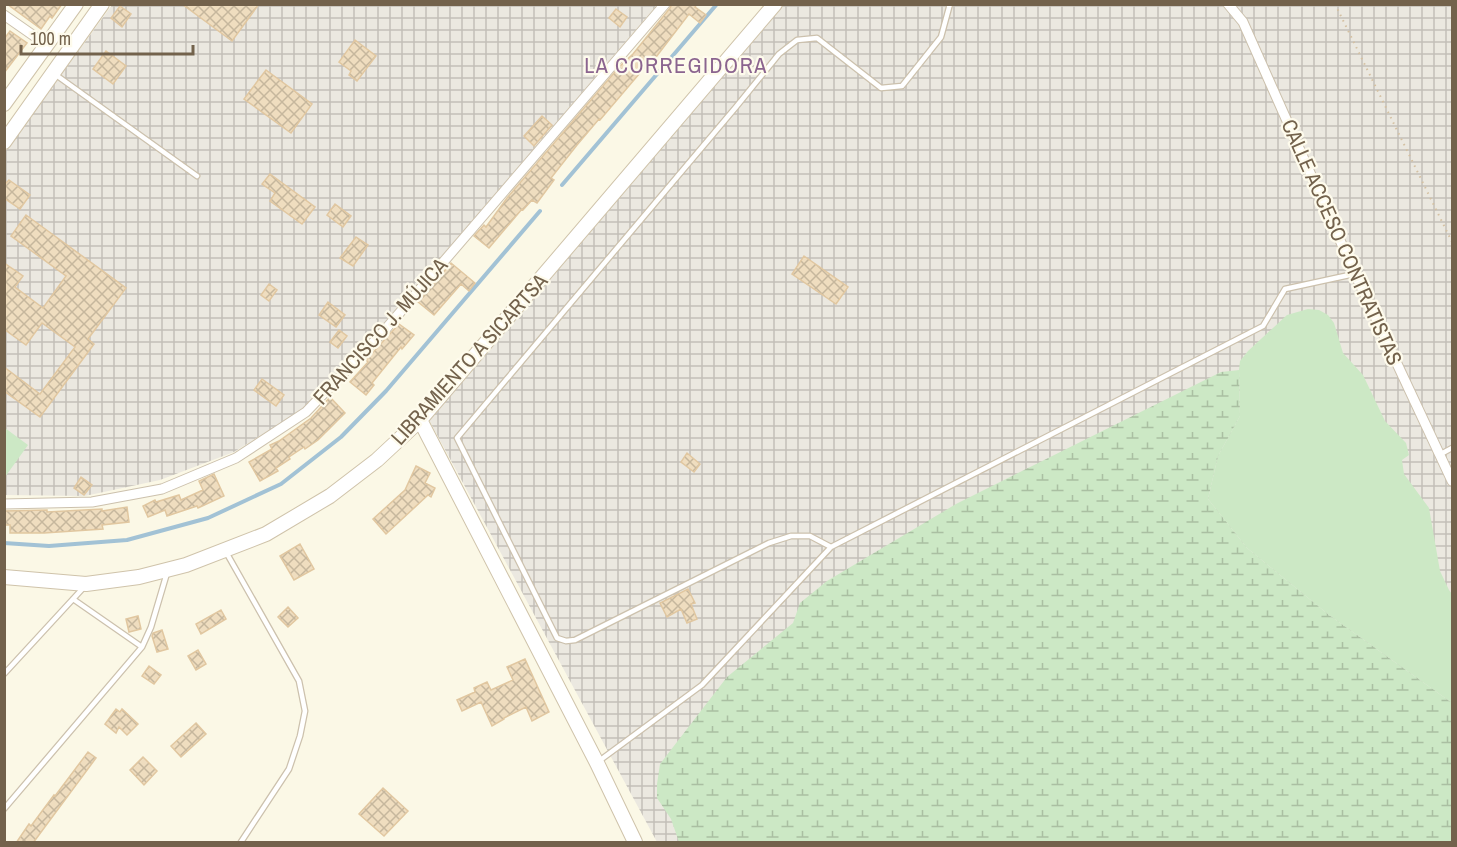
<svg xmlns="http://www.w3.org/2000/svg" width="1457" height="847" font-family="'Archivo Narrow',sans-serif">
<defs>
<pattern id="industrial-grid" width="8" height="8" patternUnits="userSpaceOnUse" patternTransform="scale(1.5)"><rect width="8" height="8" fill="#ebe8e0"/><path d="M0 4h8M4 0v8" fill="none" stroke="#c3bfb8"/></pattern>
<pattern id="wetland-marsh" width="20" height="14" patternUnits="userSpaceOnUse" patternTransform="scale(1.5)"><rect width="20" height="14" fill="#cce8c5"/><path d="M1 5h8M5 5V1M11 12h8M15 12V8" fill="none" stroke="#aabfa2"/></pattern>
<pattern id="building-cross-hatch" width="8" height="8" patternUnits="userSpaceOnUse" patternTransform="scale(1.5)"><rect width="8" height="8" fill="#efddbf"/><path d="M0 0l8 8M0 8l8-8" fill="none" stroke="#c6b79d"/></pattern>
</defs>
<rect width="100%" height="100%" fill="#fbf8e6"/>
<path fill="url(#industrial-grid)" d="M112 5H657L380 328 303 409 234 452 160 480 85 496 5 495 4 153Z
M782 5H1452V842H657L429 420Z"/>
<path fill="#cce8c5" d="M1308 309 1319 310 1328 315 1334 323 1343 353 1363 375 1385 421 1406 443 1409 455 1402 460 1404 474 1429 508 1440 571 1449 590 1452 594V703L1329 615 1247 548 1208 499 1218 456 1240 416 1239 370 1240 361 1248 351 1287 315Z
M5 428 28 445 5 477Z"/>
<path fill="url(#wetland-marsh)" d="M1239 370 1240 416 1218 456 1208 499 1247 548 1329 615 1452 703V842H679L671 819 657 798V784L660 764 727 677 793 623 800 603 827 581 956 504 1221 372Z"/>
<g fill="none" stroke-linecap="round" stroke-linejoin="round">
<path stroke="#a2c2d5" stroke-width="4" d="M562 185 717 4
M4 543 49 546 127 540 208 518 281 484 341 437 386 391 540 211"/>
</g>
<path fill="url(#building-cross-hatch)" stroke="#e1c7a0" stroke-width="1.5" d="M7 4H62L52 18 50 16 41 29Z
M182 4H259L232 41Z
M672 4H697L695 7 706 15 700 23 689 14 653 61 651 60 600 120 599 119 577 145 551 178 554 180 537 203 532 200 523 210 522 209 489 248 474 236 484 225 486 227 507 198 620 66 633 54 670 8Z
M120 6 131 14 122 27 111 18Z
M616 9 627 17 620 27 609 18Z
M10 31 27 43 4 73V39Z
M355 40 376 56 357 81 349 75 351 71 339 62Z
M106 51 126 66 113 84 93 69Z
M266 70 312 104 291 133 244 99Z
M542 116 552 125 534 146 524 136Z
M270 174 315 207 302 224 270 201 275 193 262 184Z
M9 180 30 195 20 209 4 198V185Z
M335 204 351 216 343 227 327 215Z
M26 215 126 288 88 339 94 344 40 417 4 391V367L40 394 75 347 42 323 26 345 4 329V263L23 276 15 287 43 308 66 276 11 236Z
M356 237 368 245 353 266 340 258Z
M804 256 848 287 836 304 792 274Z
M451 263 475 283 469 291 461 284 434 315 418 302Z
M269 284 277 290 269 301 261 295Z
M328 302 345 315 336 327 319 315Z
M399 324 414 335 402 349 401 347 372 383 374 385 366 395 350 382 368 362 366 360Z
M339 330 347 336 338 348 330 342Z
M262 379 284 395 276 406 254 390Z
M330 397 345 413 318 440 305 449 304 447 289 457 290 459 276 468 278 471 260 481 249 462 272 449 270 445 279 441 311 418Z
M687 453 700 464 694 472 681 462Z
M416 466 430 473 425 483 435 488 431 497 428 495 386 534 373 519 405 490Z
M214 474 224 496 198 508 197 506 167 516 165 510 148 517 143 506 155 500 156 502 179 495 181 500 203 490 199 481Z
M81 477 92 485 84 495 74 488Z
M127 507 129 522 102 525 103 529 44 533H10V525H4V511L47 510V512L102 509V511Z
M300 544 314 569 294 580 280 556Z
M688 589 695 603 691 604 697 619 687 623 681 609 667 617 660 603Z
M288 607 298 618 288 627 278 617Z
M221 610 226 619 201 634 196 624Z
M138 616 141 629 129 632 126 619Z
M162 630 168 649 157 652 152 636 153 633Z
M198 650 206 664 196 670 188 656Z
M525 659 549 712 532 721 526 707 504 718V719L492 726 481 702 462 711 457 700 475 692 474 688 487 682 491 690 513 680 507 667Z
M149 666 161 675 154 684 142 676Z
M116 709 120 712 122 709 138 724 127 735 119 727 116 733 105 724Z
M196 723 206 734 181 757 171 746Z
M88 752 96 758 33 843H16L29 824 31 826 54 795 55 796Z
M143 757 157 771 144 785 130 770Z
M383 788 408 811 384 836 359 814Z"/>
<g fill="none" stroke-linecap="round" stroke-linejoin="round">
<g stroke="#ccc1ad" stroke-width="7">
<path id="lane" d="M56 75 197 176
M1439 455 1452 448
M831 547 810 536H791L769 543 575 640 566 641 557 638 457 438 736 107 779 54 797 40 817 38 881 88 902 86 941 37 950 4
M226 552 299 681 305 711 300 736 289 769 241 842
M73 599 142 647
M4 674 85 586
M599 761 702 685 831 547 1263 326 1285 289 1354 274
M4 809 142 647 151 627 167 573"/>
</g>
<g stroke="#ccc1ad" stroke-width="11">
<path id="street" d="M1228 4 1243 22 1355 274 1452 481
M4 15 47 45
M4 504 92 502 162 489 236 458 306 412 384 331 665 4"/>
</g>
<g stroke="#cfc3aa" stroke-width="16">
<path id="secondary" d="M4 104 76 4
M4 142 102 4
M420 420 597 763 635 842
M4 577 86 584 139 577 186 565 266 534 330 496 377 460 420 420 775 4"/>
</g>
<path stroke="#d4c0a2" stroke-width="2" stroke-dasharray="1.5 4.5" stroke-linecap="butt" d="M1335 4 1452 242"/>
<use href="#lane" stroke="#fff" stroke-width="4.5"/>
<use href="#street" stroke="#fff" stroke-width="9"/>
<use href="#secondary" stroke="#fff" stroke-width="14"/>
</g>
<g text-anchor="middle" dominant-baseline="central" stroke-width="4.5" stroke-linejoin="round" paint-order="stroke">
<g font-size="21" fill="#73624c" stroke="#fefbec">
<text transform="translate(1342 242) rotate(66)">CALLE ACCESO CONTRATISTAS</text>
<text transform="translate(380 331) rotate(-48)">FRANCISCO J. MÚJICA</text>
<text transform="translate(469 359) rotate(-48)">LIBRAMIENTO A SICARTSA</text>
</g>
<g font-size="22" letter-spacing="1.5" fill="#8b648f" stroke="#fefbec">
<text x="676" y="65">LA CORREGIDORA</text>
</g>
</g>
<rect width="1457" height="847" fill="none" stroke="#73624c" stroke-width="12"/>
<path d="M21 45v9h172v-9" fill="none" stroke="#73624c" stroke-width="3"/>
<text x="30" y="45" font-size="18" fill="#73624c" stroke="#fefbec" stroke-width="4.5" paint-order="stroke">100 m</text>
</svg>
